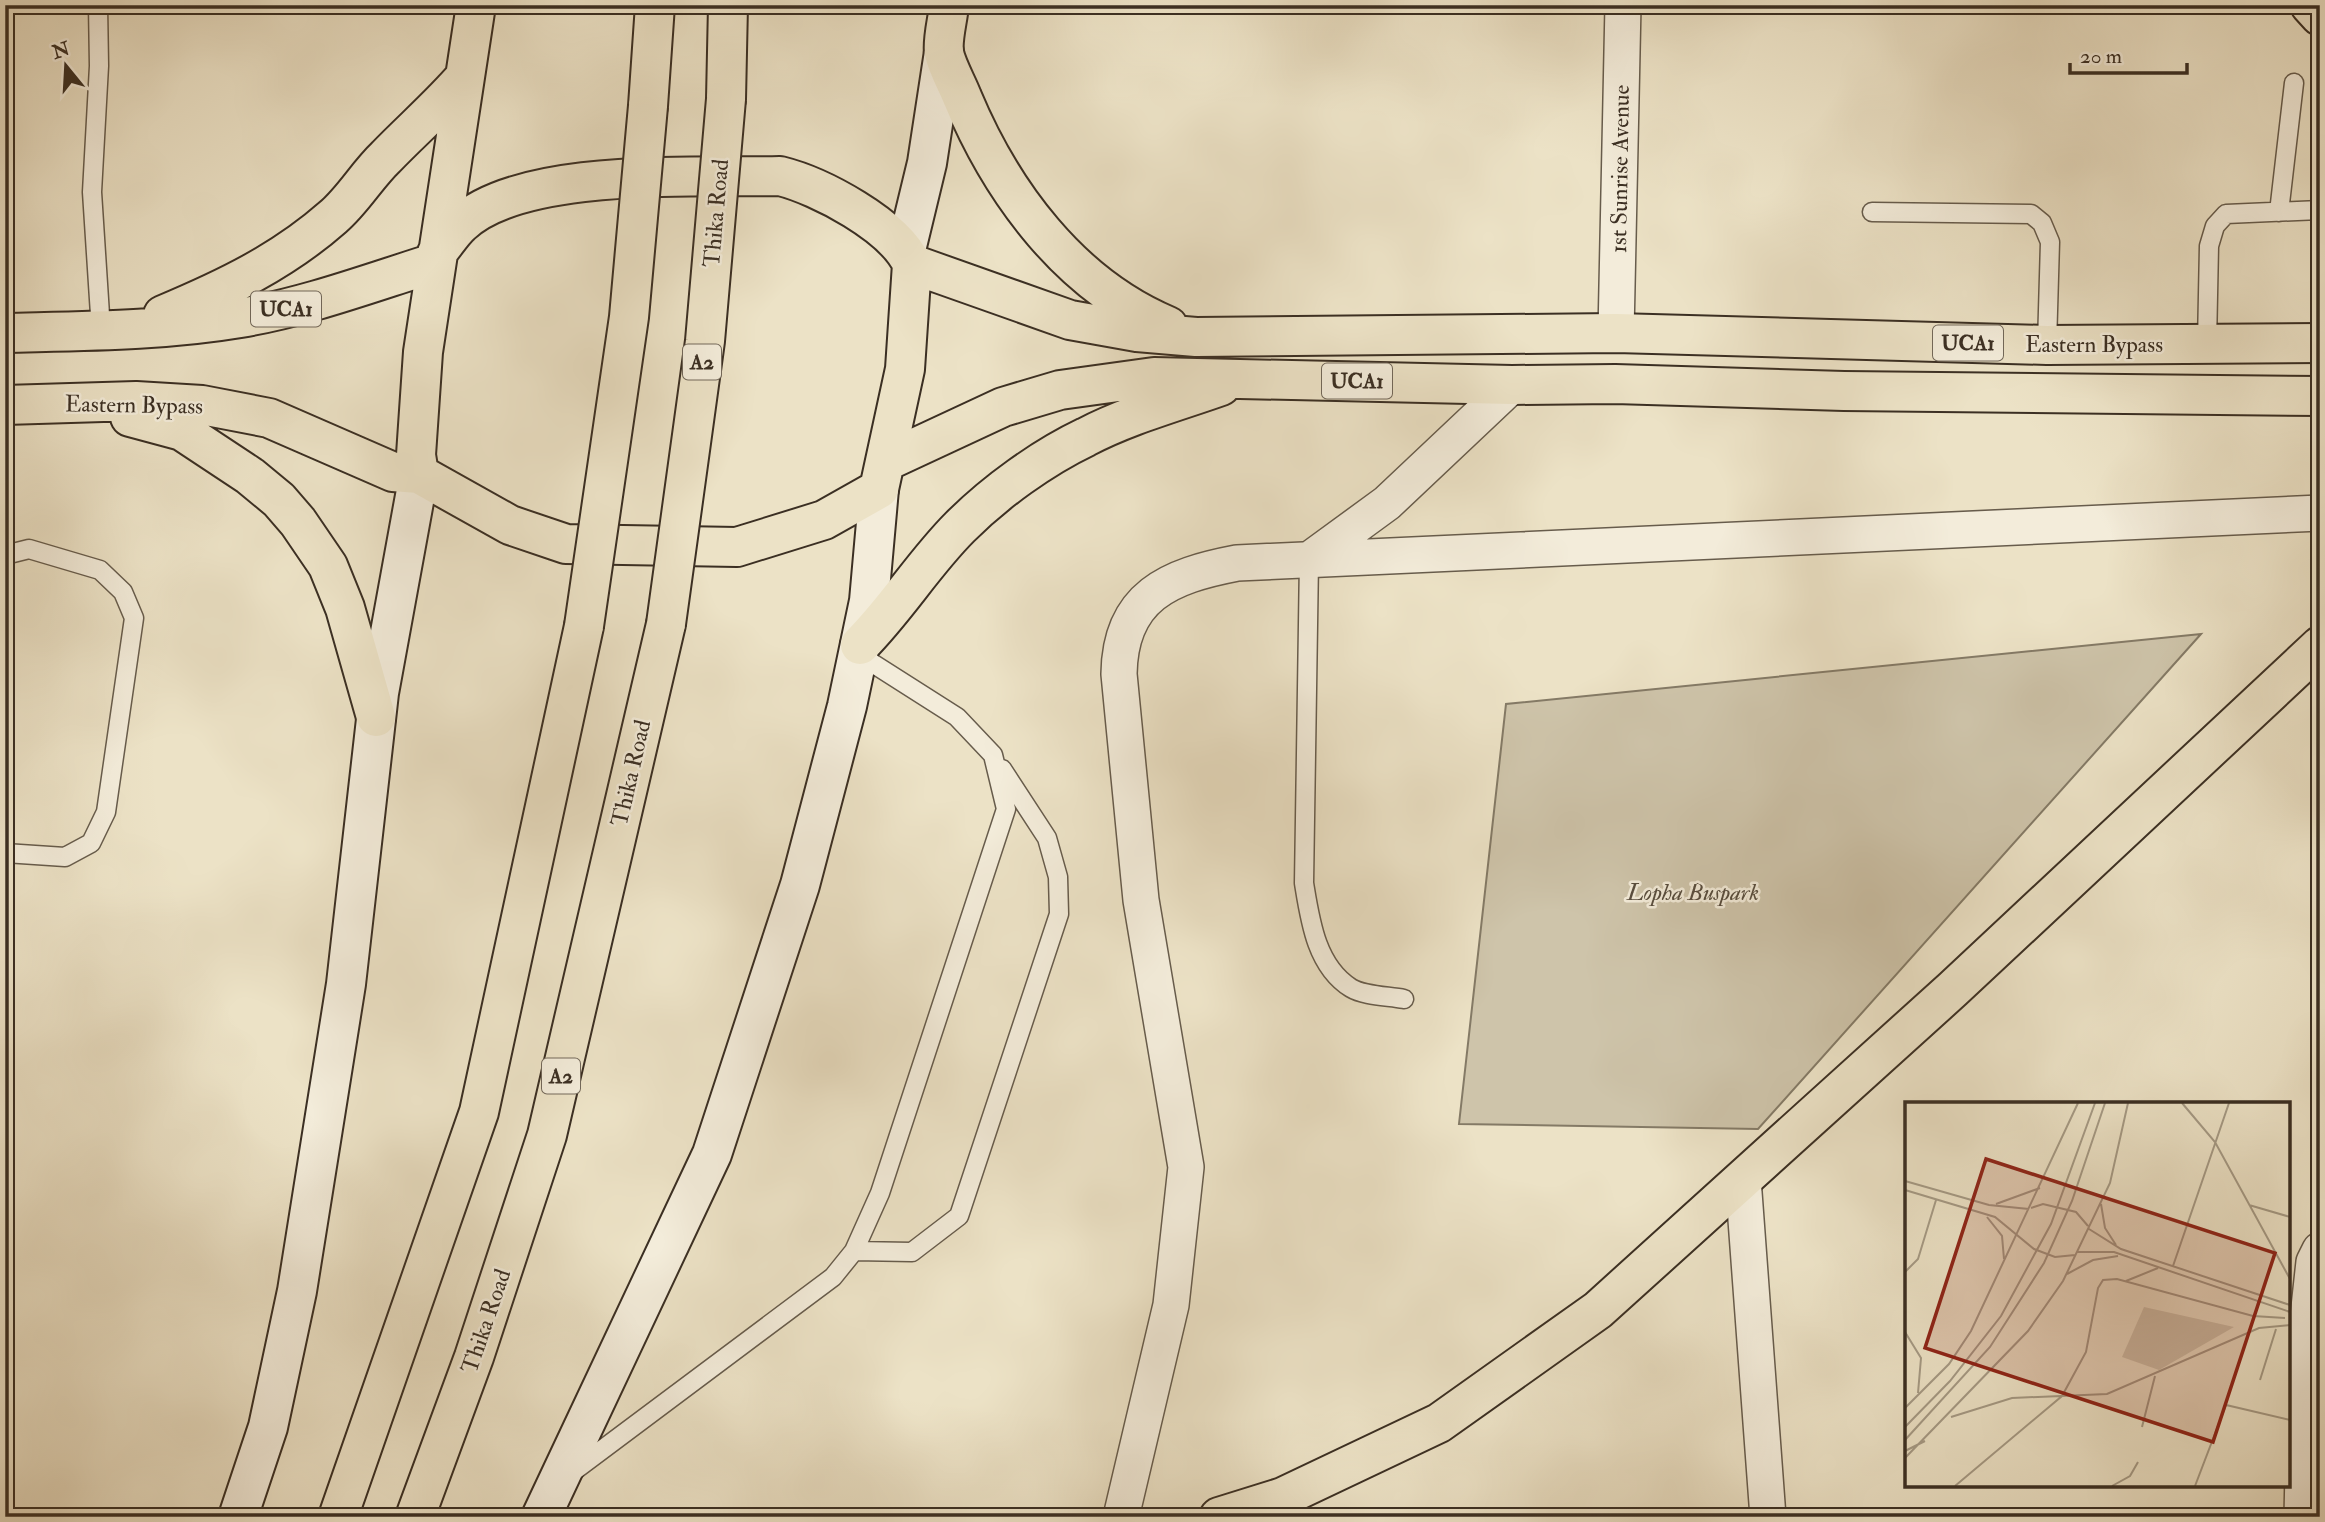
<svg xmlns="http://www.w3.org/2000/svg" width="2325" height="1522" font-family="'IM FELL Double Pica',serif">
<rect width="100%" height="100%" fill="#ece2c6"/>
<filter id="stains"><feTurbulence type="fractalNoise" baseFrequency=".00286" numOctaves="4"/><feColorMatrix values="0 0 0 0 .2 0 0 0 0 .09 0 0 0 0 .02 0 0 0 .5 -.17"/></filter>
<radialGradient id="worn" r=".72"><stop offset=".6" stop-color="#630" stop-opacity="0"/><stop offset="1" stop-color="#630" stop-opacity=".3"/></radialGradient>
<path fill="#cec4aa" stroke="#847a66" stroke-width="2" d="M2201 634 1758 1129 1459 1124 1506 704Z"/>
<path fill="#978c78" stroke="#3b2f23" stroke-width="2" d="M1489 1513 1534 1514V1517H1489Z
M1741 1513V1517H1637Z"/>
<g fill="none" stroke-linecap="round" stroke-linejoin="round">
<g stroke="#675c4c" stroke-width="21">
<path id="service" d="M98 5 99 66 92 192 101 330
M1872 212 2031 214 2042 223 2050 242 2047 345
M2279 212 2294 83
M2207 344 2209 246 2215 226 2226 214 2320 210
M5 555 29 549 100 570 123 592 134 618 106 812 91 843 65 857 5 853
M1309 560 1304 883C1310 920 1316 966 1351 988 1364 996 1389 996 1404 999
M854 1251 912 1252 959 1216 1059 914 1058 877 1047 838 1002 769
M571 1473 833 1277 854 1251 880 1193 1006 809 993 755 957 717 858 654"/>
</g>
<g stroke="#675c4c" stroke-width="38">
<path id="minor" d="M1616 333 1623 5
M1309 560 1387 503 1512 385
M1743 1179 1768 1517
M1121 1517 1171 1305 1186 1167 1141 900 1119 674C1120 596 1169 576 1237 563L2320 513
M2302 1517 2306 1335 2314 1262 2320 1250"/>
</g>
<g stroke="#3b2f23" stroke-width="42">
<path id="secondary" d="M906 250 927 163 944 52
M238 1517 268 1427 297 1291 346 984 379 693 419 474
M541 1517 712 1154 800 885 847 706 869 601 879 489"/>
</g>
<g stroke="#3b2f23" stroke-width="42">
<path id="primary" d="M949 5C948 19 942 39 944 53 947 67 957 84 962 97 1002 193 1070 285 1168 326
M2310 5 2320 16
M912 264 1070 320 1137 332 1196 337 1616 333 2047 345 2320 343
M163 315C225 289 282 262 333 217 353 200 367 175 386 157 412 130 440 106 465 77
M5 333C83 331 163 331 240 318 306 307 370 283 434 263
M5 405 136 401 202 405 269 418 393 472 419 474 510 525 566 544 737 547 824 520 879 489 905 369 912 264C894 225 820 186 780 176 698 178 522 167 461 224 452 232 445 244 437 253
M130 417 182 431 250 476 279 500 298 522 328 566 345 608 376 717
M887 461 1003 407 1060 390 1154 377 1512 385 1615 384 1844 391 2320 396
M419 474 416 455 423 352 476 5
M860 645C897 608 923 564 960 527 995 492 1042 458 1086 437 1128 415 1176 402 1221 386
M1219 1517 1283 1497 1439 1423 1598 1310 1953 989 2320 646"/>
</g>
<g stroke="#3b2f23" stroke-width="42">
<path id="trunk" d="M726 99 728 5
M648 106 655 5
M338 1517 479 1112 584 626
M415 1517 474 1357 547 1135 666 624"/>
</g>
<use href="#service" stroke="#f3ecda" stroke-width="18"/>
<use href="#minor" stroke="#f3ecda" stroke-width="35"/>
<use href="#secondary" stroke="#f3ecda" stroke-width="38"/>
<use href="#primary" stroke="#ece2c6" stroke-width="38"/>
<use href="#trunk" stroke="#ece2c6" stroke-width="38"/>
<g stroke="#3b2f23" stroke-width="42" stroke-linecap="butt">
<path id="trunk-bridge" d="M666 624 705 341 726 99
M584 626 629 317 648 106"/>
</g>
<use href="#trunk-bridge" stroke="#ece2c6" stroke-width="38"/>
</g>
<g text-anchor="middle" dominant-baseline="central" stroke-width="5" stroke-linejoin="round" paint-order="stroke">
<g fill="#f3ecda" stroke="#72685a" stroke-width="2">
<rect x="251" y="291.5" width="70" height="35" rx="5"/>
<rect x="1933" y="325.5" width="70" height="35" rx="5"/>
<rect x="683" y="344.5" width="38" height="35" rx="5"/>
<rect x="1322" y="363.5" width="70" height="35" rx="5"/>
<rect x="542" y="1058.5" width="38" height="35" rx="5"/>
</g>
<g font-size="21" font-weight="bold" fill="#3b2f23">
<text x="286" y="309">UCA1</text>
<text x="1968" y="343">UCA1</text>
<text x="702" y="362">A2</text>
<text x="1357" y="381">UCA1</text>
<text x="561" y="1076">A2</text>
</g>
<g font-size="23" fill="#3b2f23" stroke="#f3ecda">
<text transform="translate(1620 169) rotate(-89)">1st Sunrise Avenue</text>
<text transform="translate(716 213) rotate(-85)">Thika Road</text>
<text x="2094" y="344">Eastern Bypass</text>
<text transform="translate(134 405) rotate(1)">Eastern Bypass</text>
<text transform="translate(631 773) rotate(-77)">Thika Road</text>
<text transform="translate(486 1321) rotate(-71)">Thika Road</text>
</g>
<g font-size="23" font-style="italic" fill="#584d3e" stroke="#f3ecda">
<text x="1693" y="892">Lopha Buspark</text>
</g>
</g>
<g transform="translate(1905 1102)">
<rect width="385" height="385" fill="#ece2c6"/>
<path d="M239 205 329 225 254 268 217 255Z" fill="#cec4aa"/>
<path fill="none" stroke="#a59a85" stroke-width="2" d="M277 1 310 40 385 177M0 79 84 103 124 107M0 88 90 115 129 147 150 155 170 153M91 102 135 86M196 102 200 126 211 143M344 103 385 115M126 106 138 102 171 110 183 124M82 115 97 134 99 157M184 127 216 147 385 203M172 150H209L385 210M268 164 324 1M0 170 13 157 31 98M162 172 188 158 213 154M221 179 253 166M0 230 16 256 13 291M355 278 371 227M0 306 44 262 66 229 173 1M46 315 107 296 202 292 354 226 385 223M0 325 45 279 96 214 146 122 190 1M237 325 250 274M0 338 85 245 139 161 167 99 200 1M0 349 20 339M0 356 123 229 158 179 205 81 223 1M50 384 157 294 181 250 193 186 198 178 212 177 348 214 380 216M207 384 225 374 233 360M290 384 321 303 385 318"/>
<path fill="#8f2418" fill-opacity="0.15" stroke="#8f2418" stroke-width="3.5" d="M81 57 370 151 308 340 20 246Z"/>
<rect width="385" height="385" fill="none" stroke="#3b2f23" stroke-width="3.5"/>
</g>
<rect width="2325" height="1522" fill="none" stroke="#ece2c6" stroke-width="28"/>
<rect x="7" y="7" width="2311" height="1508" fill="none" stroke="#3b2f23" stroke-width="3.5"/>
<rect x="14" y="14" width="2297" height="1494" fill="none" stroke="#3b2f23" stroke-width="2"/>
<g transform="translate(66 66) rotate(342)" stroke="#f3ecda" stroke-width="5" paint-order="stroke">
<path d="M0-5L12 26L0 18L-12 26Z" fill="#3b2f23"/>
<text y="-10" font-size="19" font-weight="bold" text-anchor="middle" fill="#3b2f23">N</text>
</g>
<path d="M2070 63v10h117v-10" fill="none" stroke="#3b2f23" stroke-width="3.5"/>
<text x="2080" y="63" font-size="21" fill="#3b2f23" stroke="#f3ecda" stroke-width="5" paint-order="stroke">20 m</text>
<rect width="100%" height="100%" filter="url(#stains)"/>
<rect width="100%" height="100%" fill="url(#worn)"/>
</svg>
